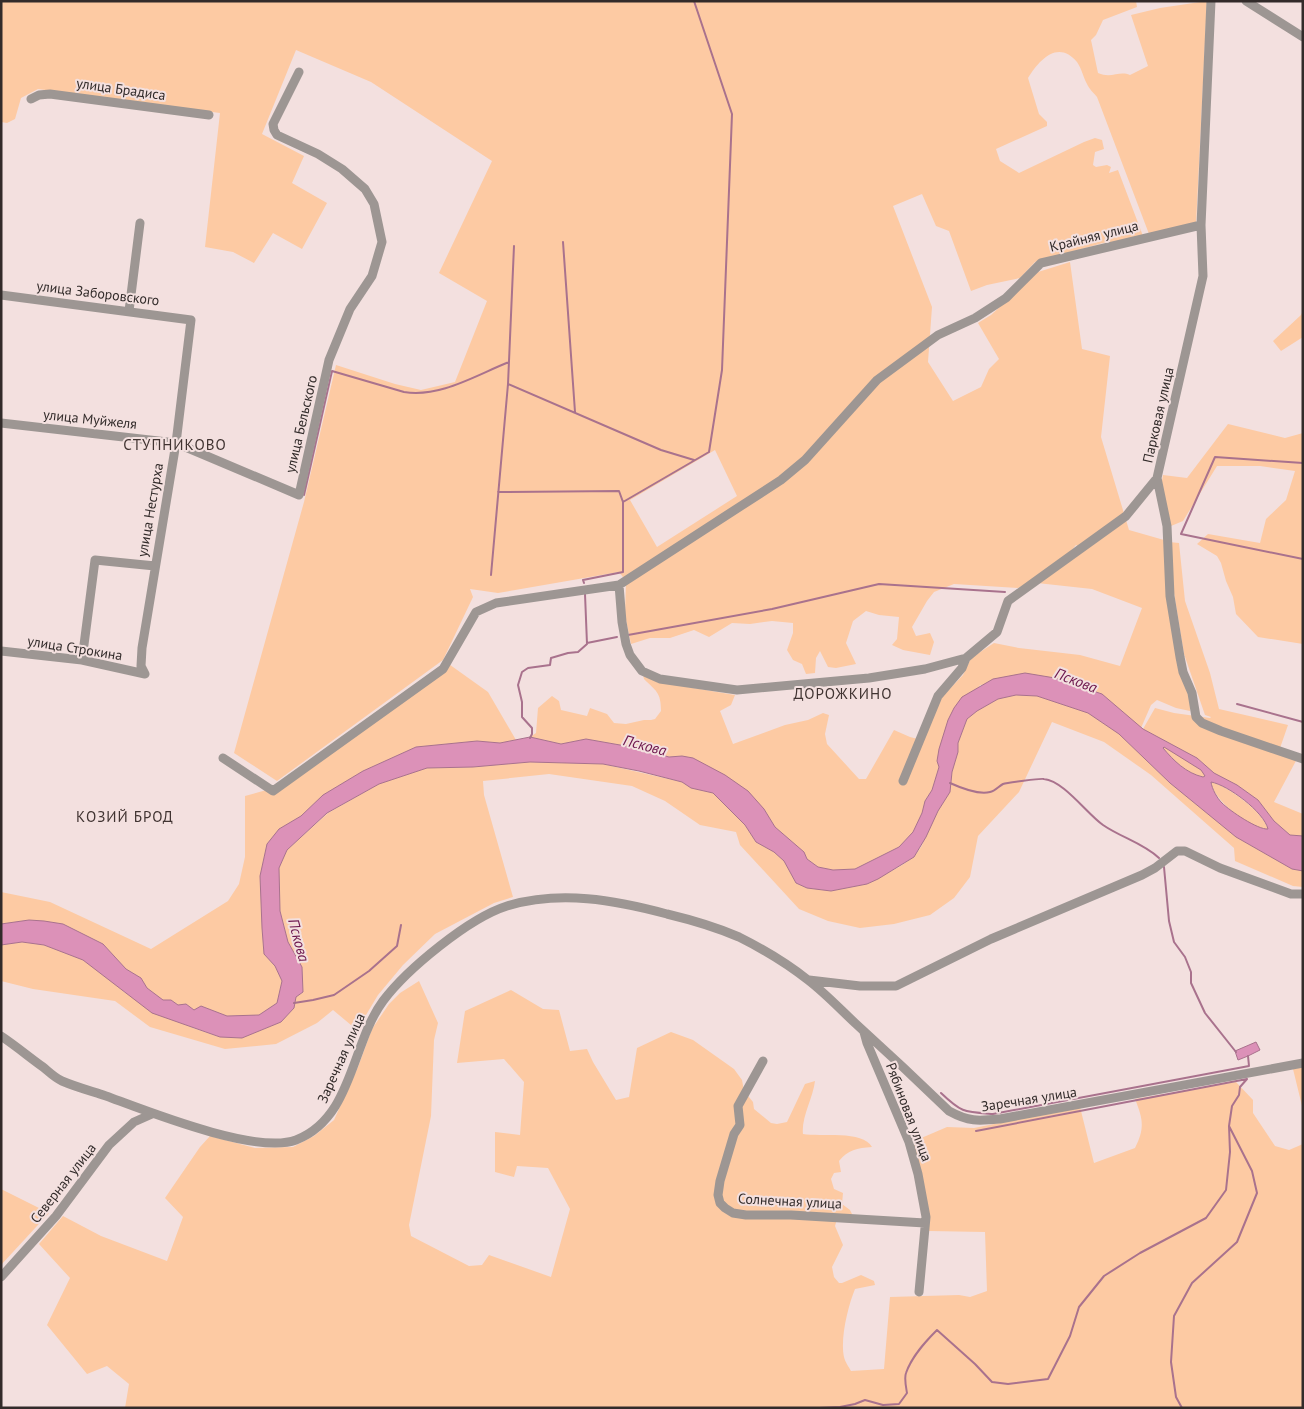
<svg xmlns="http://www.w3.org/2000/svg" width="1304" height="1409" font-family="'PT Sans',sans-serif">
<rect width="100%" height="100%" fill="#f3e0df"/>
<path fill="#fdcaa3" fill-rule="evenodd" d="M1 1H1136L1137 7 1103 20 1096 35 1091 40 1098 73C1112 79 1119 70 1130 75L1148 66 1131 15 1160 8 1207 1 1196 224 1149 234 1097 97C1094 93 1089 89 1087 84 1083 77 1082 69 1077 62 1058 39 1039 60 1028 78L1039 114 1047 122V126L996 149 1000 161 1019 173 1084 142 1095 138 1102 140 1104 149 1095 152 1093 165 1096 167 1107 165 1111 167 1109 173 1118 170 1143 236 1110 244V241L1035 262 1020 278 987 285 971 291 949 231 936 226 922 194 893 206 932 307 928 362 953 401 981 387 989 369 999 359 978 323 991 315 1038 272 1070 262 1082 349 1110 356 1101 437 1129 530 1164 540 1190 698V711L1176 708 1157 700 1151 705 1141 728 1102 694 1055 678 980 685 939 767 932 790 925 801 922 813 913 832 899 847 855 869 833 870 818 867 807 859 804 852 775 827 764 809 682 756 669 757 637 748 586 739 561 744 530 737 536 733 538 708 552 696 559 701 561 710 587 716 590 708 607 714 614 723 626 724 644 720H651L655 719 661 711C661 692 656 691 644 679L643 675 658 682 735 695 731 705 720 711 733 744 785 725 808 720 823 713 829 715 825 734 827 744 859 779H866L894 730 910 737 922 740 941 698 963 675 971 658 994 643 1019 648 1080 655 1120 666 1142 608 1092 589 1037 583 1084 550 1076 545 1070 552 1030 582 1018 588 954 584 934 592 927 601 912 627 916 636 930 633 934 642 930 655 903 650 892 645 897 639 899 617 879 615 866 611 853 621 846 643 856 664 836 668 828 667 820 651 816 658 815 673 806 674 802 664 793 660 787 650 793 633V623L772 621 750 624 732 623 709 637 694 630 670 638H650L631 644 625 615 626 581 619 572 498 593 470 589 473 597 443 660 277 781 234 753 304 502 336 365 395 384 421 390 455 382 487 301 439 273 492 161 371 82 296 50 262 134 304 156 292 183 327 203 302 249 273 233 254 263 233 252 205 247 220 113 38 89 21 98 15 119 7 123 1 122ZM715 450 737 496 657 547 630 500Z
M1303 311V337L1281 351 1273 341 1301 315Z
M1228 424 1285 438 1303 433V644L1258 637 1236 614 1233 597 1226 581 1221 563 1217 556 1197 544 1208 534 1260 543 1266 519 1286 500 1295 471 1260 466H1217L1183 521 1171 526 1161 486 1163 475 1187 478Z
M1169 542 1179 543 1185 601 1210 673 1219 709 1288 725 1279 751 1298 757 1274 802 1303 814V836L1290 835 1274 821 1258 800 1237 785 1214 773 1197 758 1143 729 1155 708 1174 713 1210 718 1211 717 1205 715 1184 654 1174 593Z
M446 662 488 692 516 740 500 743 477 741 416 747 363 771 323 795 301 816 279 829 267 844 260 876 262 928 264 954 275 966 282 981 277 1003 259 1015 227 1016 201 1006 194 1010 186 1004 178 1005 171 1000H163L147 988 141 978 126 969 103 944 63 924 29 920 1 924V892L50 902 151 949 228 901 239 884 245 857V796L270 789Z
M1016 695 1037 696 1088 713 1119 734 1170 783 1236 837 1292 869 1303 871V887L1293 886 1235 861 1234 848 1151 775 1104 742 1052 722 1019 792 978 836 970 877 954 898 930 915 894 924 860 928 828 921 799 909 740 845 736 832 700 825 665 801 632 786 549 774 483 781 484 795 513 897 494 903 435 934 403 965 378 995 357 1030 333 1010 317 1023 276 1044 225 1049 150 1027 115 1001 33 989 1 981V945L22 942 44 945 83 960 106 976 124 992 193 1028 220 1037 242 1038 281 1022 294 1008 296 997 303 992 302 967 288 942 280 911 279 868 287 850 328 813 379 784 427 768 473 767 530 762 603 764 682 782 691 788 713 793 745 825 756 842 774 852 784 861 796 883 807 888 831 891 867 884 899 867 914 857 921 847 938 811 950 792 952 772 958 752V743L967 719 977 711 998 699Z
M1164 746 1202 770 1205 776 1203 777C1186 773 1174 761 1163 748Z
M1211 782C1228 786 1263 812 1268 829 1252 831 1212 799 1211 782Z
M419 981 438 1023 434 1040 431 1116 409 1225 411 1236 469 1266 482 1265 489 1255 551 1277 570 1209 548 1168 517 1166 514 1177 495 1172V1132L520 1135 524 1082 504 1059 457 1063 465 1011 511 990 543 1009 559 1010 570 1051 587 1049 593 1062 616 1100 629 1097 637 1048 671 1032 693 1040 734 1069 742 1080 744 1091 753 1102 754 1109 771 1123 777 1124 787 1122 805 1084 815 1081C813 1098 801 1118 803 1134 820 1137 863 1130 872 1147 857 1148 848 1150 839 1161L841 1172 834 1173 831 1179 834 1189 843 1193 842 1204 850 1210 852 1214 850 1217 837 1219 835 1226 843 1245 832 1267 834 1277 839 1283H842L861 1275 874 1281 875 1285 855 1289C848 1306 840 1339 844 1357 845 1362 849 1367 851 1371L884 1369 890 1297 959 1295 970 1297 987 1291 985 1232 929 1231 923 1184 912 1142 947 1127 974 1128 1080 1107 1094 1163 1135 1148C1145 1128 1143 1119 1135 1099L1236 1082 1253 1100V1113L1275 1146 1289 1150 1303 1144V1408H125L129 1384 107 1366 87 1374 47 1325 70 1278 39 1244 63 1216 101 1236 167 1261 183 1217 165 1198 200 1147 210 1136 255 1148 293 1147 314 1136 334 1120 358 1067 372 1029 389 1004 400 993Z
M1303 1067V1110L1293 1069Z
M1 1189 49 1213 1 1265Z"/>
<path fill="#dc91b8" stroke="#a9728d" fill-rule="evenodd" d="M1025 673 1055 678 1102 694 1143 729 1197 758 1214 773 1237 785 1258 800 1274 821 1290 835 1303 836V871L1292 869 1236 837 1170 783 1119 734 1088 713 1037 696 1016 695 998 699 977 711 967 719 958 743V752L952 772 950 792 938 811 926 837 914 857 878 879 867 884 831 891 807 888 796 883 784 861 774 852 756 842 745 825 713 793 691 788 682 782 639 771 603 764 530 762 473 767 427 768 379 784 327 813 287 850 279 868 280 911 288 942 302 967 303 992 296 997 294 1008 281 1022 242 1038 220 1037 152 1013 83 960 44 945 22 942 1 945V924L29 920 44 921 63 924 103 944 126 969 141 978 147 988 163 1000H171L178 1005 186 1004 194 1010 201 1006 227 1016 259 1015 277 1003 282 981 275 966 264 954 262 928 260 876 267 844 279 829 301 816 323 795 363 771 416 747 477 741 500 743 530 737 561 744 586 739 637 748 669 757 682 756 693 758 725 775 748 791 764 809 775 827 804 852 807 859 818 867 833 870 855 869 899 847 913 832 922 813 925 801 932 790 939 767 937 761 939 749 948 720 954 708 962 697 993 679ZM1164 747 1201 770 1205 776 1203 777C1186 773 1174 761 1163 748ZM1211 782C1228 785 1264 812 1268 829 1258 830 1230 811 1222 803 1217 798 1212 789 1211 782Z
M1256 1042 1260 1050 1248 1056 1238 1060 1235 1051Z"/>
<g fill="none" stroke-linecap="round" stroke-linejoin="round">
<path stroke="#a9728d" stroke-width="2" d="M563 242 575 412
M514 246 508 384 661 450 694 460
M1303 463 1215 457 1181 534 1303 559
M498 492 619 491 623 502
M304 495 332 371 404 392C440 398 476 375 509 362
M491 575 508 384
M584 583 583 580 623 572V502L709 452 722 370 732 114 694 1
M628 635 772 609 879 584 1005 592
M587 643 617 637
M1237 704 1303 722
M530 738 532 734V728L522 717V702L518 685 522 672 528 668 550 665 551 658 568 653 578 652 587 644 585 594
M950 783C961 788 978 795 990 792 995 791 999 786 1003 784 1006 783 1041 778 1044 779 1064 781 1087 814 1103 825 1122 838 1143 843 1159 858
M1164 867 1169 921 1174 942 1185 957 1191 972V983L1205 1013 1236 1052
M294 1003 313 1000 334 995 369 971 397 946 401 925
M941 1093C962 1113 964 1112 993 1114L1249 1066 1248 1056
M976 1131 1247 1079
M819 1408 840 1407 855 1404 865 1400 883 1405 899 1404 907 1393C906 1387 904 1378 906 1373 912 1356 925 1342 937 1330L975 1364 992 1382 1008 1384 1048 1379 1070 1336 1079 1307 1104 1276 1140 1253 1206 1218 1226 1190 1230 1152 1229 1126
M1182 1408 1176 1397 1171 1362 1174 1316 1192 1283 1237 1242 1257 1193 1252 1171 1229 1126 1232 1106 1239 1095 1240 1087 1247 1079"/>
<path stroke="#9d9693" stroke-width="9" d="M1211 1 1201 225 1203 276 1157 478 1167 526 1170 596 1180 657 1183 672 1192 693 1196 717 1202 723 1221 731 1303 759
M1246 1 1303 37
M31 99 39 95 50 94 209 115
M1 295 191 320 176 443 142 648 141 666 145 674
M129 311 140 223
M1 423 176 443 299 495 329 360 350 309 372 276 382 242 374 204 365 189 342 169 318 154 277 135 274 130 273 124 299 72
M619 585 622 622 626 644 630 655 642 671 660 679 737 690 869 678 925 669 966 658 997 632 1008 601 1126 516 1157 478
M1 651 82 660 145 674
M82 660 95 560 155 566
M223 758 273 791 443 669 476 612 496 603 619 585 781 480 805 460 877 380 938 335 975 318 1006 298 1041 263 1201 225
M903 781 938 696 962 668 966 658
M809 980 860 986H896L991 939 1142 875 1155 868 1177 851H1185L1220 868 1291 894H1303
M864 1032 867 1043 909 1142 918 1174 926 1217 919 1292
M1 1036C16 1046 29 1057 43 1067 49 1072 55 1078 62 1081 76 1087 91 1091 106 1096 147 1111 256 1155 296 1140 353 1118 351 1044 383 1001 407 969 469 918 507 906 560 890 615 900 667 914 692 920 716 927 739 937 761 948 789 965 808 980 825 993 840 1009 855 1023 887 1052 918 1081 949 1111 969 1122 978 1121 1000 1119L1303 1063
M763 1061 738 1106 740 1125 734 1134 720 1181 718 1195 720 1203 725 1208 733 1213 746 1215H791L925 1223
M1 1277 56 1216 109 1145 134 1122 152 1114"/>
</g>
<g text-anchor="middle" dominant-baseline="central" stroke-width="4" stroke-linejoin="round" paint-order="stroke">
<g font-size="14" fill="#322b2a" stroke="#f3e0df">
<text transform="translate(121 89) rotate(8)">улица Брадиса</text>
<text transform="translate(1094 236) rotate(-14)">Крайняя улица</text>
<text transform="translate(98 293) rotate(7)">улица Заборовского</text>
<text transform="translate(1158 415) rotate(-77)">Парковая улица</text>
<text transform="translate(90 419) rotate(6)">улица Муйжеля</text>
<text transform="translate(301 424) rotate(-77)">улица Бельского</text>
<text transform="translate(150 510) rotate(-80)">улица Нестурха</text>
<text transform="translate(75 648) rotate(9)">улица Строкина</text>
<text transform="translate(341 1058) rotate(-66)">Заречная улица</text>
<text transform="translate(1029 1099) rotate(-9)">Заречная улица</text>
<text transform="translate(909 1112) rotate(69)">Рябиновая улица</text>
<text transform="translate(63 1183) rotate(-52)">Северная улица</text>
<text transform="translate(790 1201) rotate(3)">Солнечная улица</text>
</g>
<g font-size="15" letter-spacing="1" fill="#403331" stroke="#f3e0df">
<text x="175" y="444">СТУПНИКОВО</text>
<text x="843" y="693">ДОРОЖКИНО</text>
<text x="125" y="816">КОЗИЙ БРОД</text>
</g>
<g font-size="15" font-style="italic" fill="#6c154c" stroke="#f3e0df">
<text transform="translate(1076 680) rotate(21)">Пскова</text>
<text transform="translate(645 745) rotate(15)">Пскова</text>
<text transform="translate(299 940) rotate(75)">Пскова</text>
</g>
</g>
<rect width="1304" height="1409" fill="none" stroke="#322b2a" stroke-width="5"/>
</svg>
